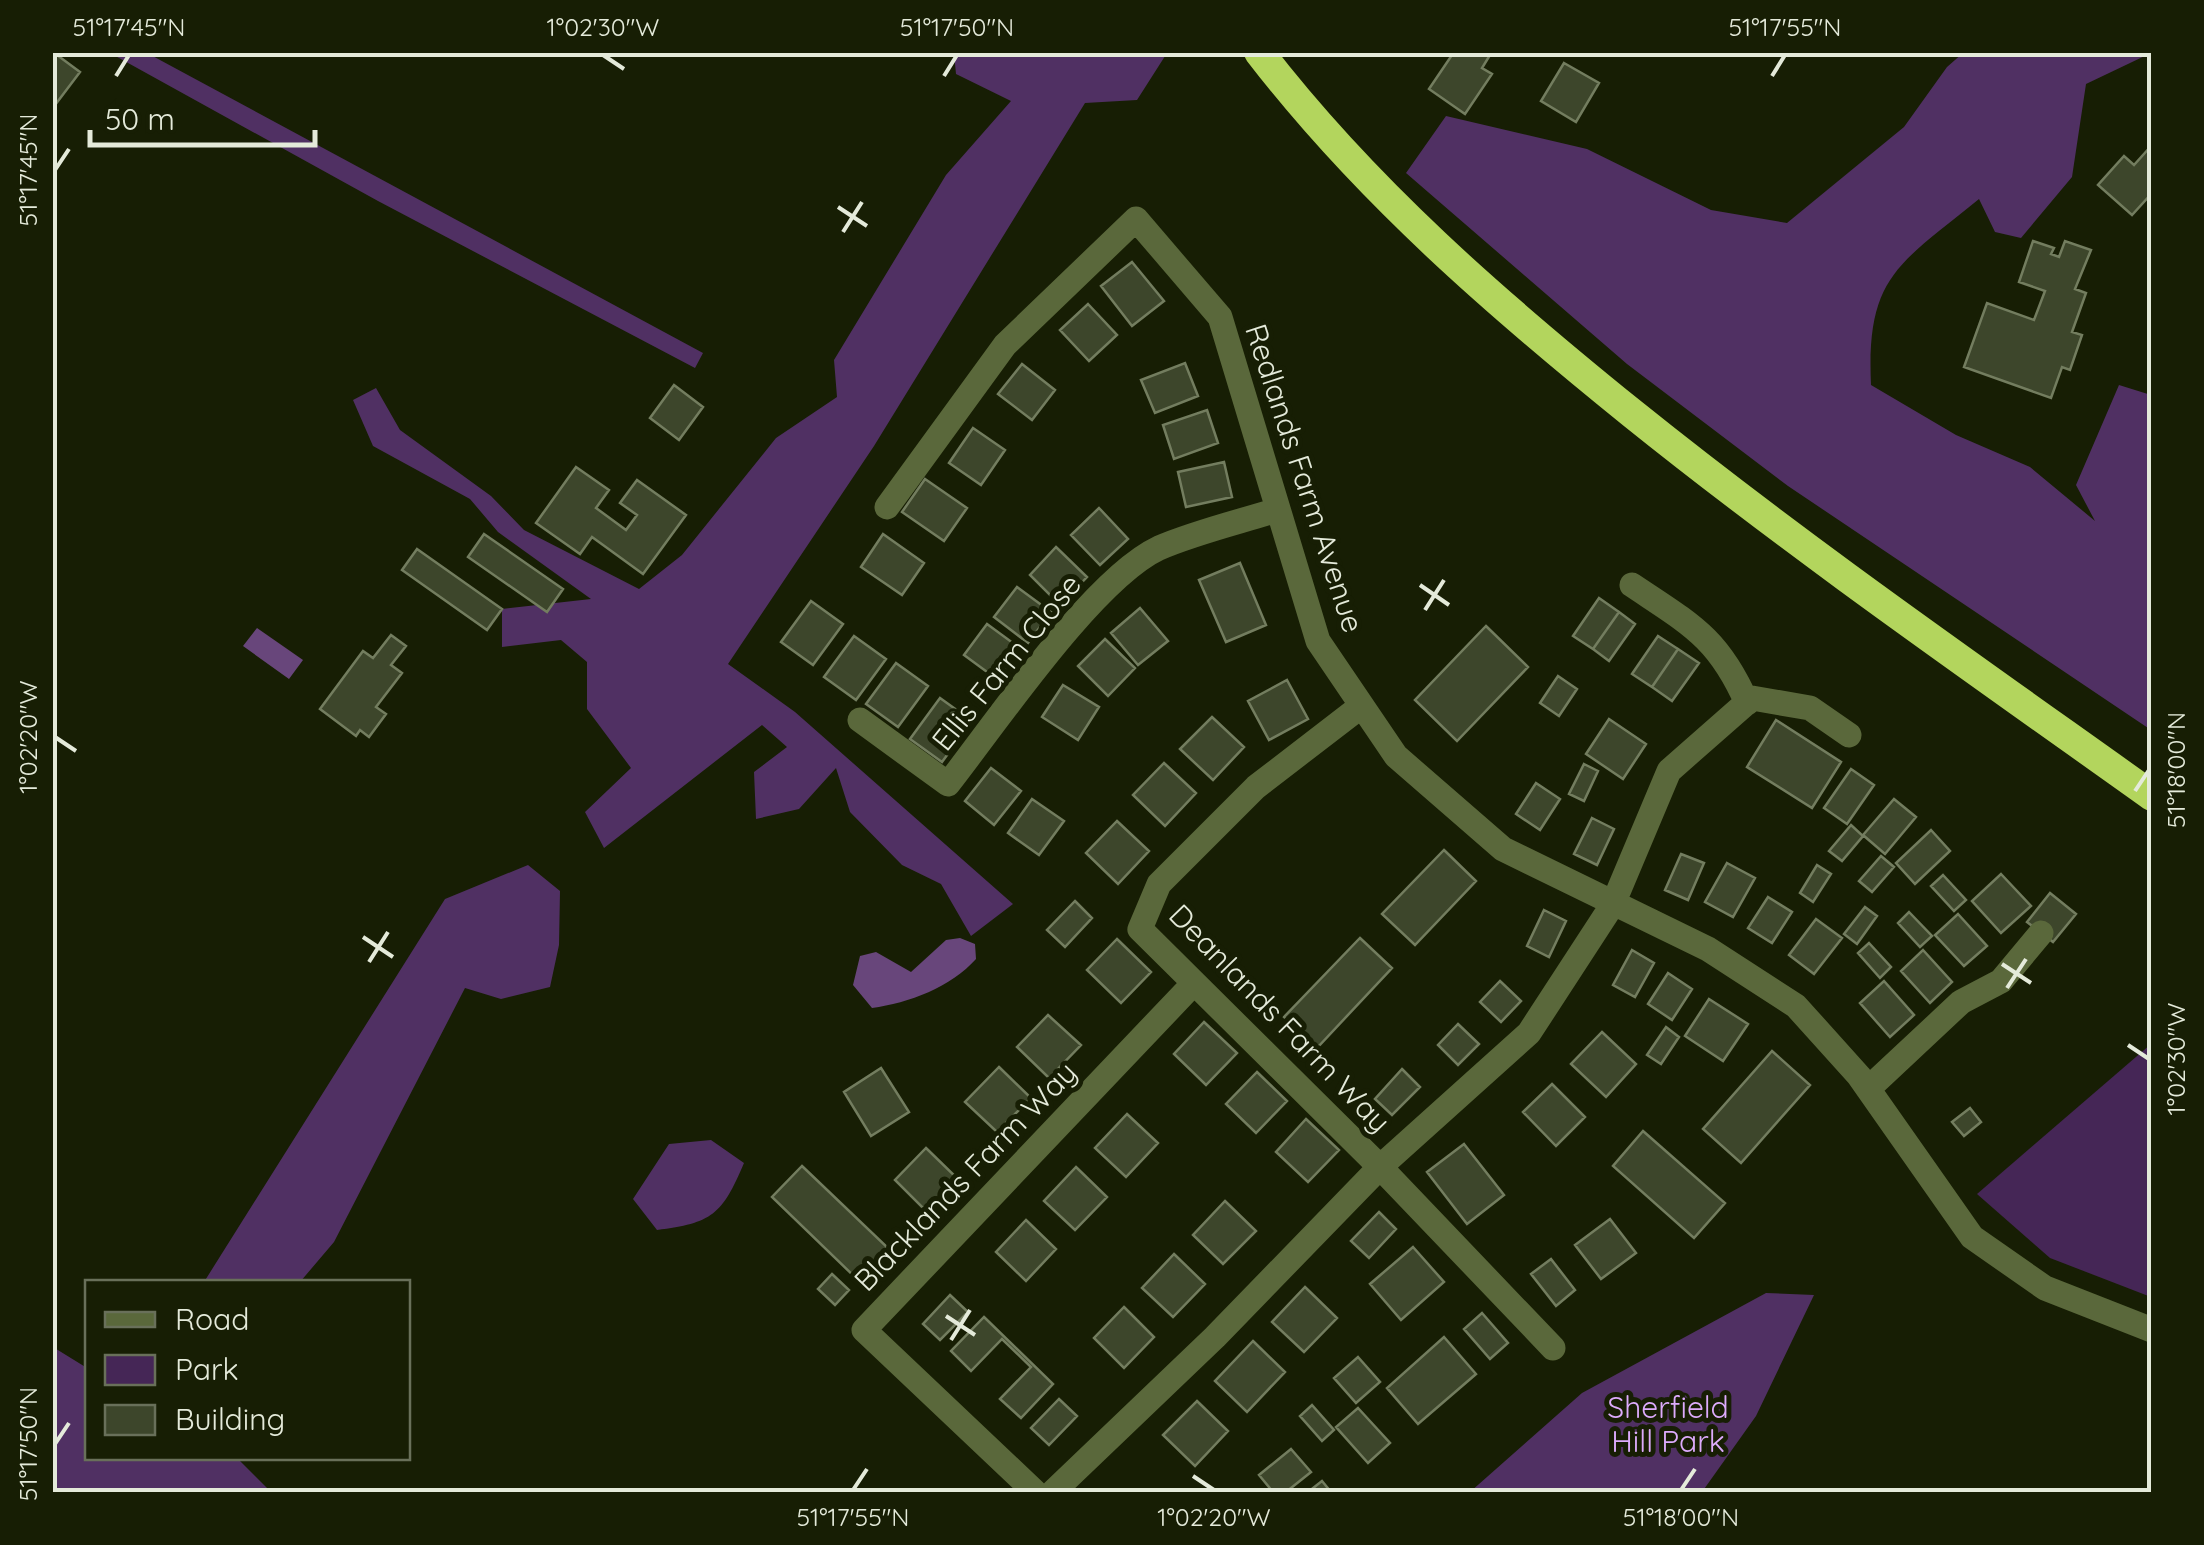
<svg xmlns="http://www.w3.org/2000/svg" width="2204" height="1545" font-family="Quicksand,sans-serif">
<rect width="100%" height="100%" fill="#171e04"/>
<path fill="#452656" d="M2151 1044V1297L2050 1258 1977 1194Z"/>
<path fill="#503063" d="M110 53H147L703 353 695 368 378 201Z
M954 53H1167L1137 100 1085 103 874 446 728 664 795 712 1013 904 971 936 941 884 902 865 850 812 836 768 799 809 756 819 754 772 787 747 762 725 604 848 585 812 631 768 587 709V662L561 640 502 647V609L591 599 498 532 470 499 373 446 353 400 376 388 400 430 491 496 524 530 639 589 682 555 776 438 837 397 834 360 946 175 1011 101 956 74Z
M1963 53H2151L2086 84 2072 177 2021 238 1995 232 1979 199C1900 264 1866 275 1871 385L1956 435 2030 467 2095 521 2076 485 2119 385 2151 395V730L1788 486 1627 364 1406 173 1446 116 1587 149 1711 210 1787 223 1904 127 1947 67Z
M528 865 560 891 559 945 550 987 501 999 465 988 334 1242 300 1282H204L445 899Z
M711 1140 744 1163C722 1215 712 1223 657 1230L633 1199 669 1144Z
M1766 1293 1814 1295 1756 1416 1702 1492H1470L1582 1393Z
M53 1347 87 1368 88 1458H237L271 1492H53Z"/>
<path fill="#68467b" d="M257 628 303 660 289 679 243 646Z
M960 938 975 944 976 959C951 987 909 1003 872 1008L853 985 860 956 876 952 911 972 946 940Z"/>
<path fill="#3d462b" stroke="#737d5f" stroke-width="2.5" d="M1454 52 1490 55 1482 68 1492 74 1465 114 1429 89Z
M57 55 80 72 52 109V61Z
M1564 63 1599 83 1576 122 1541 101Z
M2152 145V193L2132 215 2098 185 2124 156 2134 165Z
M2033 241 2054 248 2051 254 2059 257 2065 241 2091 250 2075 289 2086 293 2072 332 2082 335 2070 370 2062 367 2051 398 1964 367 1987 303 2034 320 2045 291 2019 282Z
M1132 262 1164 301 1132 326 1101 286Z
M1088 304 1117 335 1089 361 1060 330Z
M1185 363 1198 396 1155 413 1141 380Z
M1022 364 1055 390 1032 420 998 394Z
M674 385 703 407 679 440 650 418Z
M1207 410 1218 443 1174 459 1163 425Z
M973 428 1005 450 981 485 949 463Z
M1224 462 1232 497 1186 507 1178 472Z
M576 467 609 490 596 508 626 530 637 515 620 503 637 480 686 515 643 574 592 537 580 554 536 523Z
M925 479 967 508 944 541 902 512Z
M1099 508 1128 539 1100 565 1071 535Z
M484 534 563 589 547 612 468 557Z
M883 534 924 563 902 595 861 567Z
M1056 547 1087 577 1060 605 1030 575Z
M417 549 502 609 487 630 402 570Z
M1240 563 1266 625 1226 642 1199 580Z
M1017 587 1051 612 1028 643 994 617Z
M1599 598 1619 612 1593 649 1573 636Z
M811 601 843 624 813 665 781 642Z
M1140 608 1168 641 1138 665 1111 633Z
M1619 612 1635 624 1609 661 1593 649Z
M987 624 1021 649 998 680 964 655Z
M1486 626 1528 667 1457 741 1415 700Z
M391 635 406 646 391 665 402 673 376 707 386 714 369 737 360 730 356 736 320 709 363 651 373 658Z
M854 636 886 659 856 700 824 677Z
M1658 636 1678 649 1652 687 1632 674Z
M1105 639 1135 668 1108 696 1078 666Z
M1678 649 1699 663 1672 701 1652 687Z
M896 663 928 686 898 727 866 704Z
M1558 676 1577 689 1559 716 1540 703Z
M1287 680 1308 719 1269 740 1248 701Z
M1063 685 1099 707 1078 740 1042 717Z
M940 698 972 721 942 762 910 739Z
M1212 717 1244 747 1213 780 1180 749Z
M1609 719 1646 744 1623 779 1586 754Z
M1776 720 1841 762 1812 808 1747 767Z
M1164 763 1196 793 1165 826 1133 795Z
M1584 764 1598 771 1584 801 1569 794Z
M991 768 1021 791 994 825 965 801Z
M1851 769 1874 785 1847 824 1824 808Z
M1536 783 1560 799 1540 830 1516 814Z
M1032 799 1064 821 1039 855 1008 833Z
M1894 799 1916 817 1885 854 1863 835Z
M1592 818 1614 829 1597 865 1574 854Z
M1117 821 1149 851 1118 884 1086 853Z
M1851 825 1863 836 1842 861 1829 851Z
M1931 830 1950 851 1915 884 1896 863Z
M1444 850 1476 881 1415 945 1382 914Z
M1681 854 1704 863 1688 900 1665 890Z
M1881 856 1894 867 1872 892 1859 881Z
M1727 863 1755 878 1733 917 1705 902Z
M1817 865 1831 874 1813 902 1800 893Z
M2001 874 2031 906 2001 933 1972 901Z
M1943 875 1966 900 1954 911 1931 886Z
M2050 893 2076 914 2053 942 2027 922Z
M1768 897 1792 912 1772 943 1748 928Z
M1075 901 1092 918 1065 947 1047 930Z
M1865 907 1877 916 1857 944 1844 934Z
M1544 910 1566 921 1549 957 1527 946Z
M1909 912 1932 936 1920 947 1898 923Z
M1958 914 1987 946 1964 966 1935 935Z
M1816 919 1842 938 1814 974 1789 955Z
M1360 938 1392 968 1317 1048 1284 1017Z
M1117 939 1151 972 1121 1003 1087 970Z
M1869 943 1891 967 1880 978 1858 953Z
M1632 950 1654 963 1635 997 1613 985Z
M1923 950 1952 982 1930 1003 1901 971Z
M1668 973 1692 989 1672 1020 1648 1004Z
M1500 981 1521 1001 1501 1022 1480 1002Z
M1884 981 1914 1015 1890 1037 1860 1003Z
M1709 999 1748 1024 1723 1061 1685 1036Z
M1048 1015 1081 1045 1049 1078 1017 1047Z
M1204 1022 1237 1053 1206 1085 1174 1054Z
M1458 1024 1479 1044 1458 1065 1438 1045Z
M1666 1027 1679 1037 1661 1064 1647 1055Z
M1602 1032 1636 1064 1606 1097 1571 1064Z
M1772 1051 1810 1085 1741 1163 1703 1129Z
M999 1067 1031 1098 997 1132 965 1102Z
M881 1068 909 1112 871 1136 844 1092Z
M1402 1069 1420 1087 1392 1115 1375 1099Z
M1257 1072 1287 1101 1256 1133 1226 1104Z
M1552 1084 1585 1117 1556 1146 1523 1112Z
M1970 1108 1981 1122 1964 1136 1952 1122Z
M1127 1114 1158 1143 1126 1177 1095 1148Z
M1306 1119 1339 1150 1308 1182 1276 1152Z
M1643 1131 1725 1203 1694 1238 1613 1166Z
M1464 1144 1504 1195 1467 1224 1427 1172Z
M926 1148 960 1181 929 1214 895 1180Z
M802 1166 889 1249 859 1281 772 1197Z
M1076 1167 1107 1197 1075 1230 1044 1201Z
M1225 1201 1256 1231 1223 1264 1193 1235Z
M1379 1212 1396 1229 1369 1258 1351 1241Z
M1610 1219 1636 1253 1601 1279 1575 1245Z
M1026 1220 1056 1249 1026 1281 996 1252Z
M1413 1247 1444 1282 1401 1320 1370 1284Z
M1174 1254 1205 1284 1173 1317 1142 1288Z
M1551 1259 1575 1290 1556 1306 1531 1274Z
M832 1274 849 1290 835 1305 818 1289Z
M1305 1287 1337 1318 1304 1352 1272 1322Z
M950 1295 968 1312 940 1340 923 1324Z
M1124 1307 1154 1337 1124 1368 1094 1338Z
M1482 1313 1508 1343 1490 1359 1464 1329Z
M984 1317 1053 1384 1021 1418 1000 1399 1031 1367 1002 1339 971 1371 951 1351Z
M1444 1337 1476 1374 1418 1424 1387 1388Z
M1253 1341 1285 1372 1247 1412 1215 1381Z
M1358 1357 1380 1382 1356 1403 1334 1378Z
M1059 1399 1077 1416 1049 1445 1031 1428Z
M1197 1401 1228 1431 1195 1466 1163 1435Z
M1312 1405 1334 1430 1322 1441 1300 1416Z
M1358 1408 1390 1443 1368 1463 1336 1427Z
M1291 1449 1311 1472 1286 1492H1273L1259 1475Z
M1322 1481 1331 1492H1308Z"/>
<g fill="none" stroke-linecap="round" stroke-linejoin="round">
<path stroke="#5a683b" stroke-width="25" d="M887 507 1005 345 1136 219 1220 317 1318 641 1396 756 1503 849 1708 949 1796 1006 1859 1076 1972 1237 2045 1288 2152 1330
M1632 585C1690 624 1718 637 1747 703
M860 720 948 784C996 723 1093 579 1159 548 1196 532 1239 522 1277 510
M1868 1089 1961 1002 2001 981 2041 933
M1553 1348 1380 1167 1529 1033 1613 904 1669 771 1752 698 1810 708 1849 735
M1035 1492 864 1330 1194 983
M1053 1492 1215 1337 1380 1167 1140 929 1159 884 1256 787 1360 707"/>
<path stroke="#b3d55d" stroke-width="30" d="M1259 52C1366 191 1498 305 1633 414 1801 549 1977 671 2152 796"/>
</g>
<path fill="none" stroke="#e4eada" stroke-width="4" d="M603 55 624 69M116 76 129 55M944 76 957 55M1772 76 1785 55M55 170 69 149M838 207 867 226M843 232 862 202M1420 585 1449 605M1425 610 1444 580M55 737 76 751M2135 791 2149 770M363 937 393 957M369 962 388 932M2002 964 2031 983M2007 988 2026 959M2128 1045 2149 1059M946 1316 975 1335M951 1340 970 1310M55 1444 69 1423M1193 1476 1214 1490M853 1490 867 1469M1681 1490 1695 1469"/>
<g text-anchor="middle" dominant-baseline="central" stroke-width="10" stroke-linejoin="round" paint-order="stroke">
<g font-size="30" fill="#e4eada" stroke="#171e04">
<text transform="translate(1305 478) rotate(72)">Redlands Farm Avenue</text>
<text transform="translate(1006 662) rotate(-51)">Ellis Farm Close</text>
<text transform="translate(1280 1018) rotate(46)">Deanlands Farm Way</text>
<text transform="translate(965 1176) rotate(-46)">Blacklands Farm Way</text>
</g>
<g font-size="30" fill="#ddabfc" stroke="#171e04">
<text x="1668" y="1407">Sherfield<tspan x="1668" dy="34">Hill Park</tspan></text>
</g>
</g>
<rect width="2204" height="1545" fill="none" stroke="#171e04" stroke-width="110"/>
<rect x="85" y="1280" width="325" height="180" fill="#171e04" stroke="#69705a" stroke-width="2.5"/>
<rect x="105" y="1312" width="50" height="15" fill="#5a683b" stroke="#69705a" stroke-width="2.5"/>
<text x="175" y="1330" font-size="30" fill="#e4eada">Road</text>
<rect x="105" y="1355" width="50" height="30" fill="#452656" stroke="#69705a" stroke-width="2.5"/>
<text x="175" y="1380" font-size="30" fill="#e4eada">Park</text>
<rect x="105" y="1405" width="50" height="30" fill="#3d462b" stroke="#69705a" stroke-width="2.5"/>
<text x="175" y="1430" font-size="30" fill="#e4eada">Building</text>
<path d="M90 130v15h225v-15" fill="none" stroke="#e4eada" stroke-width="5"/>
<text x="105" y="130" font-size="30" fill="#e4eada" stroke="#171e04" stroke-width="8" paint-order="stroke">50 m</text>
<rect x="55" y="55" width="2094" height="1435" fill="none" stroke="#e4eada" stroke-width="4"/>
<g font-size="25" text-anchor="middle" fill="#e4eada">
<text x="129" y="36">51°17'45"N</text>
<text x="603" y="36">1°02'30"W</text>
<text x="957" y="36">51°17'50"N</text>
<text x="1785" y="36">51°17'55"N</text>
<text transform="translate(28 170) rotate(-90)" y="9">51°17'45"N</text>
<text transform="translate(28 737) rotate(-90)" y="9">1°02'20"W</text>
<text transform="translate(2176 770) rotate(-90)" y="9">51°18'00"N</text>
<text transform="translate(2176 1059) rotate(-90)" y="9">1°02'30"W</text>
<text transform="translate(28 1444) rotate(-90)" y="9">51°17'50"N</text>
<text x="853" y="1526">51°17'55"N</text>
<text x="1214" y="1526">1°02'20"W</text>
<text x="1681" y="1526">51°18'00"N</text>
</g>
</svg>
